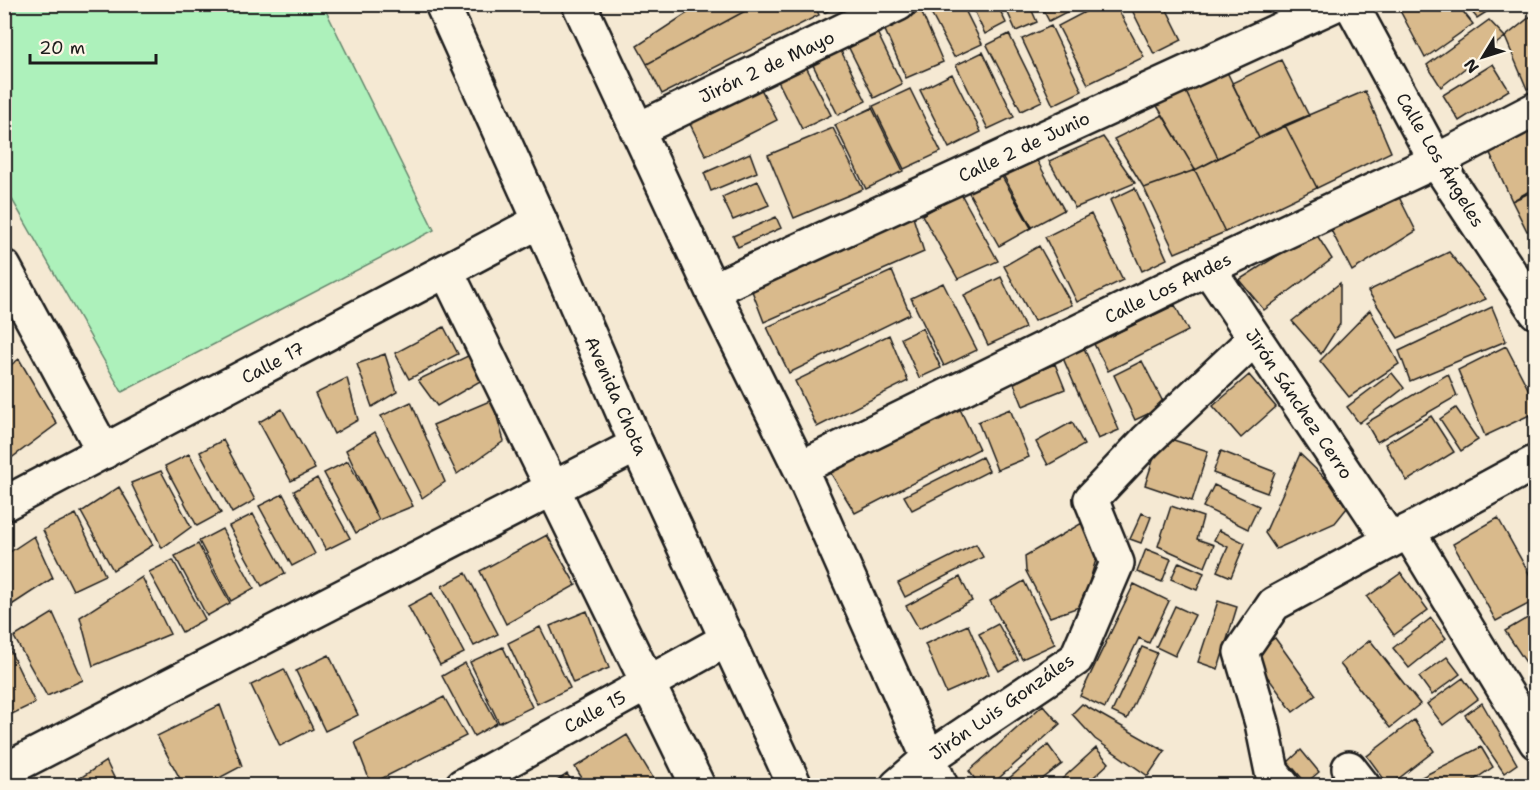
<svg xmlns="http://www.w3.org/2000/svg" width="1540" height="790" font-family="'Shantell Sans',sans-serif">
<rect width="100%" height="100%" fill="#f5e9d3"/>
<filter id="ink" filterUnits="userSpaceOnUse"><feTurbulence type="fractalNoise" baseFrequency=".0167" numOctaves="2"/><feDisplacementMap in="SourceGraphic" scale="12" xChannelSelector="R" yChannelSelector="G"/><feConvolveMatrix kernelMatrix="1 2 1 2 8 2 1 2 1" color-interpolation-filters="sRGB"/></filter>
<g filter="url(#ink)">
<path fill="#adf1bb" stroke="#64866c" stroke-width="1.5" d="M5 4 323 5 434 230 122 392 5 187Z"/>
<path fill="#d9ba8c" stroke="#1c1c1c" stroke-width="1.5" d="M701 4H742L747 10 647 64 637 46Z
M758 4H814L819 15 662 94 647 64Z
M820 4H841L824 13Z
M926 4H962L982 44 954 57Z
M971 4H997L1006 23 985 34Z
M1004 4H1029L1037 22 1016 31Z
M1040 4H1075L1076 7 1049 21Z
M1100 4H1115L1144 57 1088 84 1058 26Z
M1129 4H1164L1182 40 1154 54Z
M1457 4 1473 24 1425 58 1397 5Z
M1465 4H1499L1477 18Z
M921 11 943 62 906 78 884 28Z
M1536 12V85L1527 89 1505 37Z
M1489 20 1505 37 1441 87 1427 65Z
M874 26 902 84 874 98 845 40Z
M1051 26 1082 91 1053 105 1022 39Z
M1009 34 1042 101 1021 111 987 45Z
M837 43 866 101 838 115 809 57Z
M983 52 1014 117 988 129 956 65Z
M801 57 831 115 802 129 773 71Z
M1281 60 1309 116 1259 138 1232 83Z
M1493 64 1509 90 1459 121 1443 95Z
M1227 72 1259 138 1218 158 1186 92Z
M952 74 981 132 949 148 920 90Z
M759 85 777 120 706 156 689 122Z
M910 89 941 152 904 169 873 106Z
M1365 91 1391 152 1317 188 1285 125Z
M1186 92 1218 158 1195 170 1156 104Z
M872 108 903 171 866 189 835 125Z
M1163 115 1195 170 1144 188 1114 139Z
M1285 125 1317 188 1225 232 1195 170Z
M833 128 863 189 794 218 768 155Z
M1529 131 1536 140V187L1512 201 1489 151Z
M1103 137 1135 183 1075 208 1049 161Z
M750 153 757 172 711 191 704 173Z
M1034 155 1064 210 1032 227 1002 173Z
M1195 170 1225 232 1175 253 1144 188Z
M1000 173 1031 228 999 246 968 191Z
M758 181 769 205 733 220 722 197Z
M1135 188 1167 259 1142 271 1110 200Z
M1536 190V228L1527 231 1512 201Z
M961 194 998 261 958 279 922 215Z
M1399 197 1416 231 1352 271 1330 228Z
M1091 214 1123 280 1077 302 1045 237Z
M776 217 781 228 738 247 733 236Z
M913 217 924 252 764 322 752 291Z
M1315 232 1332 259 1264 310 1239 280Z
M1039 246 1072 305 1034 321 1004 266Z
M1449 252 1486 299 1398 338 1368 291Z
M892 271 910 314 789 373 767 327Z
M1001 277 1025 328 988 345 964 295Z
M943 283 977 350 944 366 911 298Z
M1340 283V324L1321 354 1292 321Z
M1175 305 1188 331 1108 371 1094 344Z
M1492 307 1506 341 1410 381 1399 351Z
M1370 310 1399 364 1349 397 1320 361Z
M4 327 10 343 4 347Z
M444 327 458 354 409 379 395 353Z
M922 328 941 368 919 378 901 338Z
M889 335 908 381 817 427 795 381Z
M1506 346 1536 404V412L1485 436 1458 370Z
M1084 348 1119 430 1098 439 1063 358Z
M385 354 397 392 372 407 357 364Z
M472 354 482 380 437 406 418 380Z
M19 359 57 424 6 462 4 370Z
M1142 361 1165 406 1135 420 1114 375Z
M1055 364 1065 389 1023 406 1013 381Z
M1392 373 1404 388 1359 423 1347 407Z
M1448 374 1457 396 1377 442 1366 423Z
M1249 375 1276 407 1241 438 1213 406Z
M347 378 358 420 334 434 315 394Z
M492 400 504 441 457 474 433 425Z
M411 402 445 482 422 498 381 416Z
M959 407 979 449 855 513 827 467Z
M1456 408 1478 440 1461 451 1440 419Z
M282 409 315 469 291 481 259 422Z
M1010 409 1029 457 997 470 978 422Z
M1431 416 1454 452 1407 481 1385 444Z
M1072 422 1084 445 1048 465 1036 442Z
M375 432 413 506 379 520 346 450Z
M1161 436 1208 451 1192 501 1145 485Z
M223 440 255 500 232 513 200 452Z
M1221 451 1275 472 1267 493 1213 473Z
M189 454 221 513 197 526 165 466Z
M1300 454 1351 503 1335 523 1276 549 1265 533Z
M982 457 989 471 912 510 904 496Z
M348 461 379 520 356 533 324 473Z
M161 471 191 527 162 548 131 483Z
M317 478 350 538 326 550 294 491Z
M1214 485 1259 506 1248 529 1203 507Z
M119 487 153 545 113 570 81 512Z
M283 494 315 554 292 566 259 506Z
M1171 506 1203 517 1197 539 1214 545 1205 567 1158 546Z
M1142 513 1151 517 1141 543 1130 539Z
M76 514 105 575 73 590 43 530Z
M253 514 285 573 262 586 229 526Z
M1498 518 1536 586V600L1496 621 1453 544Z
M1082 523 1098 553 1082 606 1050 617 1026 571 1025 556Z
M222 529 254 588 231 601 199 541Z
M1219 530 1245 543 1231 577 1217 571 1228 547 1214 540Z
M547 535 576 585 506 624 480 571Z
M34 536 53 578 4 610V556Z
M198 544 230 603 207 616 175 556Z
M976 544 983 557 905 597 898 583Z
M1146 549 1171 559 1162 582 1137 572Z
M173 560 205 619 182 632 149 572Z
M1179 562 1204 573 1197 590 1171 579Z
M466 573 498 634 474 646 442 586Z
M1401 573 1428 610 1394 635 1367 597Z
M142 577 170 634 93 666 80 617Z
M960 577 972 601 919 629 906 606Z
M1024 581 1055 644 1022 659 990 601Z
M1134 584 1169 601 1149 643 1139 638 1105 708 1080 696Z
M432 593 464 653 440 665 408 606Z
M1218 601 1237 607 1218 669 1198 662Z
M1175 606 1195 615 1175 656 1156 647Z
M587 611 609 668 573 683 550 626Z
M53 613 83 680 47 696 14 637Z
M1536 613V667L1531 670 1505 631Z
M1431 618 1446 638 1409 668 1393 648Z
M998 624 1018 660 999 671 979 634Z
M968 625 989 674 946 693 925 644Z
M540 627 570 688 537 704 508 643Z
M4 638 35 703 12 714 4 698Z
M1275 638 1316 695 1293 712 1251 654Z
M1370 640 1420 704 1390 728 1340 664Z
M503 647 532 707 499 723 470 662Z
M1142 647 1157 653 1127 719 1112 712Z
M329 655 358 715 325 731 296 671Z
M1447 657 1460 674 1432 695 1419 677Z
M465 663 497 723 474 736 442 676Z
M284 669 313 729 280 746 251 685Z
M1463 678 1478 699 1443 725 1427 704Z
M444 697 466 736 371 784 355 742Z
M1482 703 1517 764 1504 773 1465 715Z
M1082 704 1165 751 1148 776 1095 739 1072 714Z
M220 705 242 766 204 786H184L157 736Z
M1043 705 1060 724 990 786H980L969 771Z
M1414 720 1434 751 1389 786 1367 756Z
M627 735 658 786H587L575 767Z
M1048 745 1062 764 1033 786H1000Z
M1481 747 1493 767 1465 786H1404Z
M1096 748 1109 763 1084 786H1068L1062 779Z
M1301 750 1319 772 1306 783 1288 762Z
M106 761 118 786H68Z
M567 774 575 786H550Z"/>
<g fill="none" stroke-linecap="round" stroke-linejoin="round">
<g stroke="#1c1c1c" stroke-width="38">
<path id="street" d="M579 4 712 290 800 468 941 786
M1351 4 1436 161 1536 312
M637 130 898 4
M4 267 104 452
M1208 268 1390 540
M447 272 698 786
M712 290 1336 4
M800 468 1208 268 1436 161 1536 109
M4 504 540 221
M1408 531 1536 742
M1349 768 1363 786
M4 771 637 445
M462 786 728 639
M897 786 929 758 1076 659 1117 563 1091 499 1146 441 1255 338
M1283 786 1272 772 1262 723 1241 652 1274 604 1536 462"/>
</g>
<g stroke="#1c1c1c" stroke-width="38">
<path id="highway" d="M442 4 540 221 637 445 795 786"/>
</g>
<use href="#street" stroke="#fcf5e5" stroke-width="33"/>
<use href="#highway" stroke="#fcf5e5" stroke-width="33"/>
</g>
</g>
<g text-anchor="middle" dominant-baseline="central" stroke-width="6" stroke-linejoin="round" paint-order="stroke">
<g font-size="18" fill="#1c1c1c" stroke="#fcf5e5">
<text transform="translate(767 67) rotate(-25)">Jirón 2 de Mayo</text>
<text transform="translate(1024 147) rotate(-25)">Calle 2 de Junio</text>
<text transform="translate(1440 160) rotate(59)">Calle Los Ángeles</text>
<text transform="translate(1168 288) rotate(-26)">Calle Los Andes</text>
<text transform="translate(273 363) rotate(-28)">Calle 17</text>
<text transform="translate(616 396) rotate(66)">Avenida Chota</text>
<text transform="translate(1299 404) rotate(56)">Jirón Sánchez Cerro</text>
<text transform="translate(1002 707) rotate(-35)">Jirón Luis Gonzáles</text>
<text transform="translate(595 712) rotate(-29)">Calle 15</text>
</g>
</g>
<rect width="1540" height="790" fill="none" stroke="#fcf5e5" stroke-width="24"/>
<rect x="12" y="12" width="1516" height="766" fill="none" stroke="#1c1c1c" stroke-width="2" filter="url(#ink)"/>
<g transform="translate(1483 57) rotate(232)" stroke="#fcf5e5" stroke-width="4.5" paint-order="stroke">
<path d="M0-4.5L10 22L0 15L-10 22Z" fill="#1c1c1c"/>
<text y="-9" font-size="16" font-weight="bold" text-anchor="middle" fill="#1c1c1c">N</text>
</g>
<path d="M30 54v9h126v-9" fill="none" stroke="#1c1c1c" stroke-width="3"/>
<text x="39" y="54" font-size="18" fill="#1c1c1c" stroke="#fcf5e5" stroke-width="4.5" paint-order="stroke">20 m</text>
</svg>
